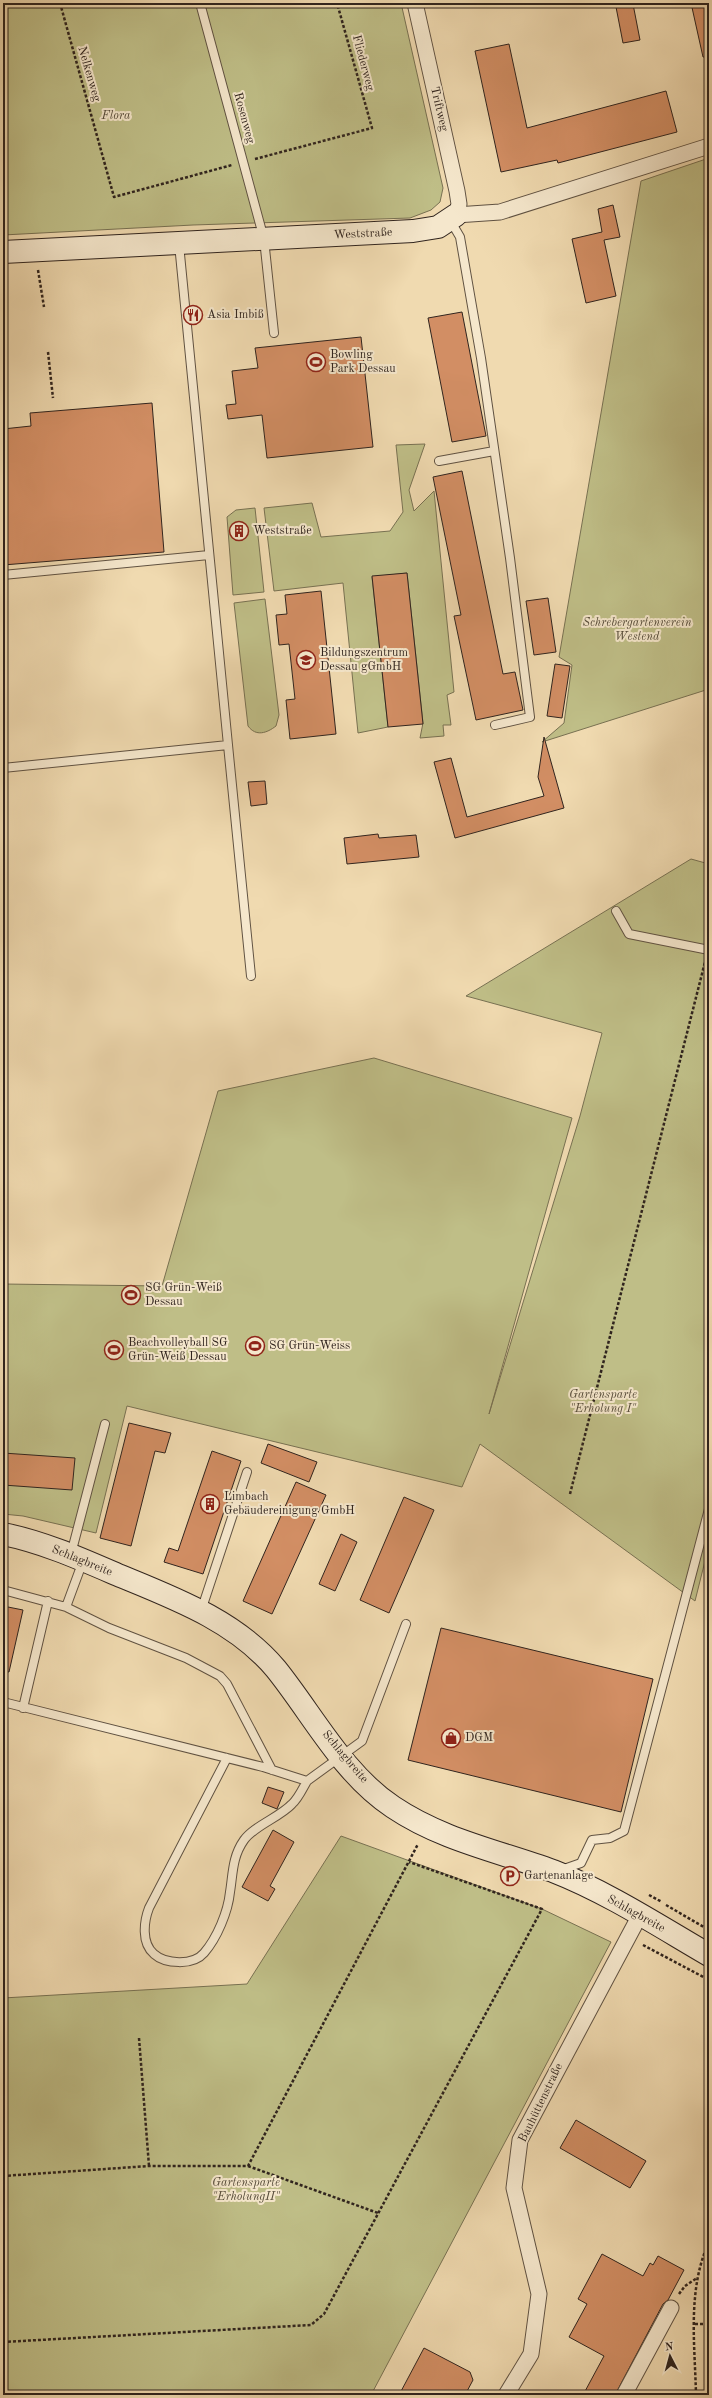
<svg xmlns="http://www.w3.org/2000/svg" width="712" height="2398" font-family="'Old Standard TT',serif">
<rect width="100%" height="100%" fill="#f0dab0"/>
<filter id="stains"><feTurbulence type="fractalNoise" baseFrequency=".005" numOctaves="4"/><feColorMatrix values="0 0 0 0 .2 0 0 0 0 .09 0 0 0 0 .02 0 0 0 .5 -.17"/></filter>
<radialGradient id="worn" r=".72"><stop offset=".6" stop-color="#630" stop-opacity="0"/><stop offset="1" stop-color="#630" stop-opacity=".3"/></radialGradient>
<path fill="#bfbe87" stroke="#787152" d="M3 3H401L443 188 440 202 431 210 410 218 193 225 3 235Z
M709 158V689L542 742 564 723 572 665 559 657 641 181Z
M425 444 409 490 414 511 434 491 454 692 447 695 451 725H443L444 736 420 738 423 723 407 573 372 577 388 727 358 733 343 583 274 591 264 508 312 503 321 537 390 531 403 512 396 445Z
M255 508 264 592 233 595 227 517 236 510Z
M265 599 279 715 276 726C267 733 256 737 248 726L234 603Z
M691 859 709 864V1545L695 1601 480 1444 462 1487 127 1406 96 1533 23 1516 3 1514V1284L162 1286 218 1091 374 1058 572 1118 489 1414 580 1116 602 1033 466 996Z
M341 1836 542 1909 611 1942 371 2395H3V1998L247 1984Z"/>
<path fill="#d28e64" stroke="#30241e" d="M691 3H709V57H703Z
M633 4 640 40 623 43 616 7Z
M509 44 527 128 666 91 677 132 558 163 557 160 501 172 475 51Z
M613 205 620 237 604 240 616 296 586 303 572 239 602 232 598 209Z
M462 312 486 436 452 442 428 318Z
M361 337 373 447 267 458 262 415 228 419 226 405 236 404 232 371 258 368 255 348Z
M152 403 164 552 3 565V429L31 426 30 413Z
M462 471 503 674 515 672 523 710 476 720 454 616 461 615 433 477Z
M407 573 423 724 388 727 372 576Z
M321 591 336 734 290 739 286 700 295 699 289 644 279 645 276 615 287 614 285 595Z
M548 598 556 652 534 655 526 601Z
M555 664 570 666 562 718 547 716Z
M544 737 564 808 455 838 434 762 451 758 467 817 544 796 538 777Z
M265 781 267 804 251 806 248 782Z
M378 834 379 838 416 835 419 857 347 864 344 838Z
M129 1423 171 1433 165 1453 155 1451 131 1546 100 1538Z
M268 1444 317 1462 309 1482 261 1463Z
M212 1451 241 1461 203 1574 164 1562 169 1548 178 1551Z
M3 1453 75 1458 72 1490 3 1485Z
M296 1482 326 1495 272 1614 243 1601Z
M404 1497 434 1510 389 1613 360 1600Z
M341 1534 357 1542 335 1591 319 1584Z
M3 1606 23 1610 9 1672 3 1671Z
M441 1628 653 1679 621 1812 408 1760Z
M268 1787 284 1792 277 1809 262 1803Z
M273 1830 294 1842 270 1886 275 1889 268 1901 242 1887Z
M576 2120 646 2161 630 2188 560 2148Z
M602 2254 643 2276 650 2263 653 2265 658 2256 684 2270 668 2300 663 2304 615 2395H583L604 2356 569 2337 587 2304 578 2299Z
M424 2348 470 2372 473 2380 465 2395H399Z"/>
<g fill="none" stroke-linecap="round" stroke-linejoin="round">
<g stroke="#605242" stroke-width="10">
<path id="lane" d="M200 3 264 239 274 333
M450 220 460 237 481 358 510 558 530 717 495 725
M439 461 494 451
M3 575 209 555
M228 745 251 976
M3 768 228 745 179 244
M616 911 629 934 709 950
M71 1554 105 1424
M3 1590 66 1607 109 1628 186 1658 220 1676 227 1684 272 1770
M66 1607 83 1561
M201 1611 247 1472
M3 1702 263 1767 307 1781 362 1741 406 1624
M23 1708 48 1601
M227 1758 149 1908C144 1921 141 1943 154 1954 165 1964 193 1966 204 1953 217 1938 228 1912 230 1892 233 1874 232 1857 244 1840 254 1826 280 1817 292 1804 298 1799 303 1788 307 1781
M561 1870 581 1863 592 1840 610 1838 624 1831 709 1509"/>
</g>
<g stroke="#605242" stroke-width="17">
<path id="street" d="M415 3 457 191 459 204 456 215 500 212 709 146
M506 2395 531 2354 539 2294 514 2188 520 2140 640 1915
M624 2395 671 2308"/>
</g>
<g stroke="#30241e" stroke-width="24">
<path id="secondary" d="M3 252 413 231 438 227 456 215
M3 1534C43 1542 81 1559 118 1575 174 1598 236 1621 276 1669 313 1715 343 1774 393 1807 442 1840 498 1851 553 1871 607 1892 659 1926 709 1955"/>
</g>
<path stroke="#30241e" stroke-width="2.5" stroke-dasharray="3 2" stroke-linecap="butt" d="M60 3 114 197 232 165
M255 159 372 128 337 3
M38 270 44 307
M48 352 53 398
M570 1494 705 962
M649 1895 662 1902
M666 1905 709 1930
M643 1945 709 1980
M139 2038 149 2166
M248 2166 378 2213
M3 2176 149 2166H248L418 1844
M679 2294 685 2286 697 2278
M695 2324H709
M3 2342 311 2325 324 2314 542 1909 409 1862
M696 2395C695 2345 687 2289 709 2242"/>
<use href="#lane" stroke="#f5e7cc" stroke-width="8"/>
<use href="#street" stroke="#f5e7cc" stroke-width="15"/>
<use href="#secondary" stroke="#f5e7cc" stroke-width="22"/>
</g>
<defs>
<g id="restaurant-ring" transform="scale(1)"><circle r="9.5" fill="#f5e7cc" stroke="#8f2418" stroke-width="1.5"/><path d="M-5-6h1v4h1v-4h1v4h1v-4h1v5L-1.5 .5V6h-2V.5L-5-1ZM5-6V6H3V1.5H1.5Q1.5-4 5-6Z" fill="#8f2418"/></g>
<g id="stadium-ring" transform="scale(1)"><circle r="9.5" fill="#f5e7cc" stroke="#8f2418" stroke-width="1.5"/><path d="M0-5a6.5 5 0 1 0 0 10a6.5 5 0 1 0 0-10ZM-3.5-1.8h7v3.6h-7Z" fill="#8f2418"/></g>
<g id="building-ring" transform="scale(1)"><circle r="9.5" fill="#f5e7cc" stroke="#8f2418" stroke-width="1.5"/><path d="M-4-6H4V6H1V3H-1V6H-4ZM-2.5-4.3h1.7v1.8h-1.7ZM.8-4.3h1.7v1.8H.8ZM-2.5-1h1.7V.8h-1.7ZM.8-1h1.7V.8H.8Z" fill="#8f2418"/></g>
<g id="school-ring" transform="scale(1)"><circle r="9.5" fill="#f5e7cc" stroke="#8f2418" stroke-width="1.5"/><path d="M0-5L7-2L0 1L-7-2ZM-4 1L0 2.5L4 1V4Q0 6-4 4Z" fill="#8f2418"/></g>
<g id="shop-ring" transform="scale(1)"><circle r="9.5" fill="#f5e7cc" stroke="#8f2418" stroke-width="1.5"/><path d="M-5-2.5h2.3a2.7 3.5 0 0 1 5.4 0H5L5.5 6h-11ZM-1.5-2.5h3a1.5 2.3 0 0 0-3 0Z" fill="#8f2418"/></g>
<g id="parking-ring" transform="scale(1)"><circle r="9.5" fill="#f5e7cc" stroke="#8f2418" stroke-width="1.5"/><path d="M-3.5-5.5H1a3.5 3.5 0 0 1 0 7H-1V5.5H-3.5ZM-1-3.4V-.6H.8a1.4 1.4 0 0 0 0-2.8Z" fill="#8f2418"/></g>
</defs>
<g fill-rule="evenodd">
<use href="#restaurant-ring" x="193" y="315"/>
<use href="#stadium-ring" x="316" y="362"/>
<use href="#building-ring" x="239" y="531"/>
<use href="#school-ring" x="306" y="660"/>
<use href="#stadium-ring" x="131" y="1295"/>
<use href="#stadium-ring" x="255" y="1346"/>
<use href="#stadium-ring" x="114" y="1350"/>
<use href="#building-ring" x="210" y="1504"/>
<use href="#shop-ring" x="451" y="1738"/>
<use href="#parking-ring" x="510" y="1876"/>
</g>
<g text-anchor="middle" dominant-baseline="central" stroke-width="4" stroke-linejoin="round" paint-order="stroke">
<g font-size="12" fill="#30241e" stroke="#f5e7cc">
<text transform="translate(363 63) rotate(75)">Fliederweg</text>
<text transform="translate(89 74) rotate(74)">Nelkenweg</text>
<text transform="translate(439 109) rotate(77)">Triftweg</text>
<text transform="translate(244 118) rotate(75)">Rosenweg</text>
<text transform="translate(363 234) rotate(-3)">Weststraße</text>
<text transform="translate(82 1561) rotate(22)">Schlagbreite</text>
<text transform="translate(345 1757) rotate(50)">Schlagbreite</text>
<text transform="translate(636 1914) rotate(29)">Schlagbreite</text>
<text transform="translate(541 2103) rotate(-64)">Bauhüttenstraße</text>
</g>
<g font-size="12" font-style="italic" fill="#544a38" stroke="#f5e7cc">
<text x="116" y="116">Flora</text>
<text x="637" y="623">Schrebergartenverein<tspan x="637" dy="14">Westend</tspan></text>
<text x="603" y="1395">Gartensparte<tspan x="603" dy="14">"Erholung I"</tspan></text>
<text x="246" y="2183">Gartensparte<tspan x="246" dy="14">"ErholungII"</tspan></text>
</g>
<g font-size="12" fill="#30241e" stroke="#f5e7cc" text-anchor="start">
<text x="207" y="315">Asia Imbiß</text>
<text x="330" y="355">Bowling<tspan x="330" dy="14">Park Dessau</tspan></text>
<text x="253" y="531">Weststraße</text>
<text x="320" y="653">Bildungszentrum<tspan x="320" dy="14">Dessau gGmbH</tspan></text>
<text x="145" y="1288">SG Grün-Weiß<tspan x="145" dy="14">Dessau</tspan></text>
<text x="128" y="1343">Beachvolleyball SG<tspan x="128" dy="14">Grün-Weiß Dessau</tspan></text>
<text x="269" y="1346">SG Grün-Weiss</text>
<text x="224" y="1497">Limbach<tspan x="224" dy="14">Gebäudereinigung GmbH</tspan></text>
<text x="465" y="1738">DGM</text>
<text x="524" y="1876">Gartenanlage</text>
</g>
</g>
<rect width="712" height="2398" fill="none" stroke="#f0dab0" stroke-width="16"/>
<rect x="4" y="4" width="704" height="2390" fill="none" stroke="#30241e" stroke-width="2"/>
<rect x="8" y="8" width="696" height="2382" fill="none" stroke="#30241e"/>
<g transform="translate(670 2356) rotate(354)" stroke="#f5e7cc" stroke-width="3" paint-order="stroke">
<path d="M0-3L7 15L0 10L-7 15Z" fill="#30241e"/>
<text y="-6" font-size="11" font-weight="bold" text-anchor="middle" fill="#30241e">N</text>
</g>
<rect width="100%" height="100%" filter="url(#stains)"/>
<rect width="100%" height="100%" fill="url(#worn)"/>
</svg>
